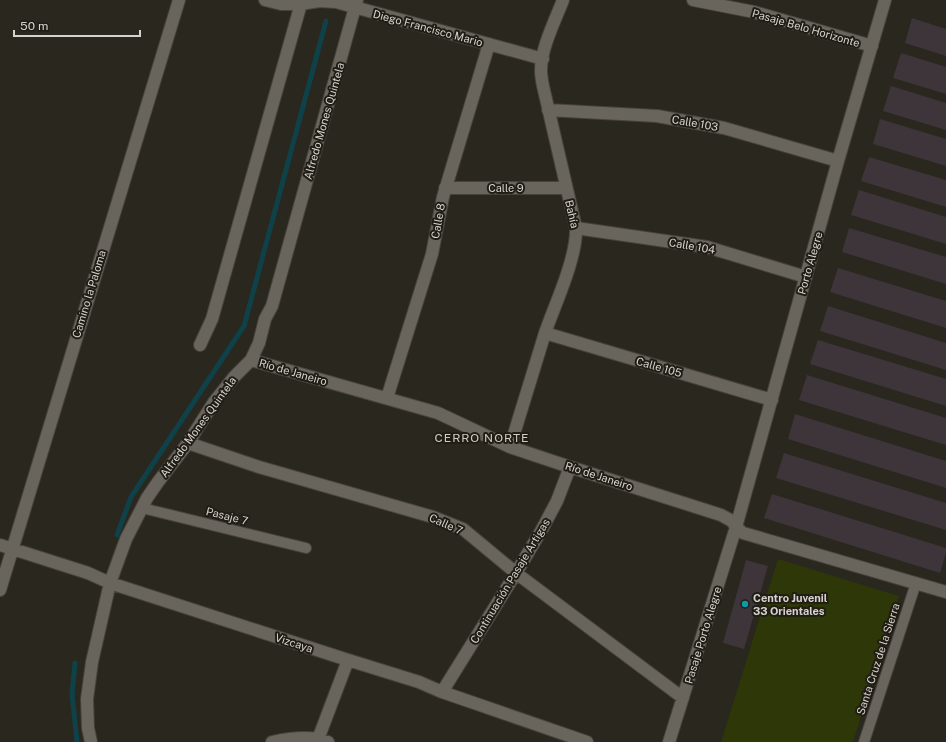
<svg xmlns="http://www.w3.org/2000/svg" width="946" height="742" font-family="'Public Sans',sans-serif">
<rect width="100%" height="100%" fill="#2a271f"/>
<path fill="#2e3707" d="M778 559 899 596 853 742H721Z"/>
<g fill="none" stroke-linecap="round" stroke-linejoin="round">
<path stroke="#0e4148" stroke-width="5" d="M117 535 131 497 244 326 326 21
M75 663 72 694 77 742"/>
</g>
<path fill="#3d353a" d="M912 18 946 29V56L905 43Z
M901 53 946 67V94L893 78Z
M891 86 946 103V130L883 111Z
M880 119 946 139V166L873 144Z
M869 157 946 180V207L861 181Z
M859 190 946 217V244L851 215Z
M849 228 946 257V284L842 252Z
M838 268 946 301V328L830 292Z
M828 306 946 343V370L820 331Z
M818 340 946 379V406L810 364Z
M807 375 946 418V445L799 400Z
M795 414 946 461V488L788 439Z
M784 453 946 503V530L776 478Z
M772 494 946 548V553L940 573 764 518Z
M746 560 768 566 744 649 723 643Z"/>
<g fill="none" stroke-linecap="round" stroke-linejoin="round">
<g stroke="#46433b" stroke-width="12">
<path id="service" d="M142 508 306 548
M864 742 916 583"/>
</g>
<g stroke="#46433b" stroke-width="14">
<path id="minor" d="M265 0 281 4H300L320 1 336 2 543 59
M693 0 754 12 872 46
M548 110 657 116 724 128 838 161
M445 188H566
M576 228 707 247 806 277
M545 333 772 400
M200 345 212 319 302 0
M251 360 438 413 510 447 570 467 721 515 732 521 736 527 743 533 946 592
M387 398 432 254 443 197 489 44
M188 443 259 467 433 517 463 529 516 573 683 698
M510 447C522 409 533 371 545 333 555 304 577 258 576 228L543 86C542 81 541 76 541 70 541 48 555 21 563 0
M0 545 88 573 110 583 348 660 419 682 442 692 587 742
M0 590 179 0
M442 692 516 573 541 531 557 501 570 467
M91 742 88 728 87 699 92 662 110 583 126 539 147 498 158 482 188 443 214 402 234 377 251 360 259 343 265 319 272 306 357 0
M272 742C290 738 311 735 328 742
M317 742 348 660
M669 742 736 527 838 161 885 0"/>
</g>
<use href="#service" stroke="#69655c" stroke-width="10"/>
<use href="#minor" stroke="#69655c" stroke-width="12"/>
</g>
<circle fill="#0f9aa8" stroke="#211d15" stroke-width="1.5" cx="745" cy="604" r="4"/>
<g text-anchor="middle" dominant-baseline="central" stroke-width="4" stroke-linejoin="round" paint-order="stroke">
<g font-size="11" fill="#d6d3ce" stroke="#211d15">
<text transform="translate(428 28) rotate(15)">Diego Francisco Mario</text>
<text transform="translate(806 28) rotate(16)">Pasaje Belo Horizonte</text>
<text transform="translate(324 121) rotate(-74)">Alfredo Mones Quintela</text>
<text transform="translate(695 123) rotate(10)">Calle 103</text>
<text x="506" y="188">Calle 9</text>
<text transform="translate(572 214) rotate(77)">Bahía</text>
<text transform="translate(438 221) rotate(-80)">Calle 8</text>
<text transform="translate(692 246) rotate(10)">Calle 104</text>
<text transform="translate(810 263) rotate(-74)">Porto Alegre</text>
<text transform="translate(89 294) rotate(-73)">Camino la Paloma</text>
<text transform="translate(659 367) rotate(16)">Calle 105</text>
<text transform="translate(293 372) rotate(16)">Río de Janeiro</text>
<text transform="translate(198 427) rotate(-54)">Alfredo Mones Quintela</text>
<text transform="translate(599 476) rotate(18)">Río de Janeiro</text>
<text transform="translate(227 516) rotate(14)">Pasaje 7</text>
<text transform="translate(446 524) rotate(24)">Calle 7</text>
<text transform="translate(510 581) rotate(-59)">Continuación Pasaje Artigas</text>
<text transform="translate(703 635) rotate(-73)">Pasaje Porto Alegre</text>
<text transform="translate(294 643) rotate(18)">Vizcaya</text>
<text transform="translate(878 659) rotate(-72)">Santa Cruz de la Sierra</text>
</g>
<g font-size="11" font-weight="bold" fill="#d6d3ce" stroke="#211d15" text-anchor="start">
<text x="753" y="598">Centro Juvenil<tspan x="753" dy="13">33 Orientales</tspan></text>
</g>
<g font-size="12" letter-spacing="1" fill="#d0cbc0" stroke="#211d15">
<text x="482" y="438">CERRO NORTE</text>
</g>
</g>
<path d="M14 30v6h126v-6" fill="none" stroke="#d6d3ce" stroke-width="2"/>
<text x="20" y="30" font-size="12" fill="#d6d3ce" stroke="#211d15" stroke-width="3" paint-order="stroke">50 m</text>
</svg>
